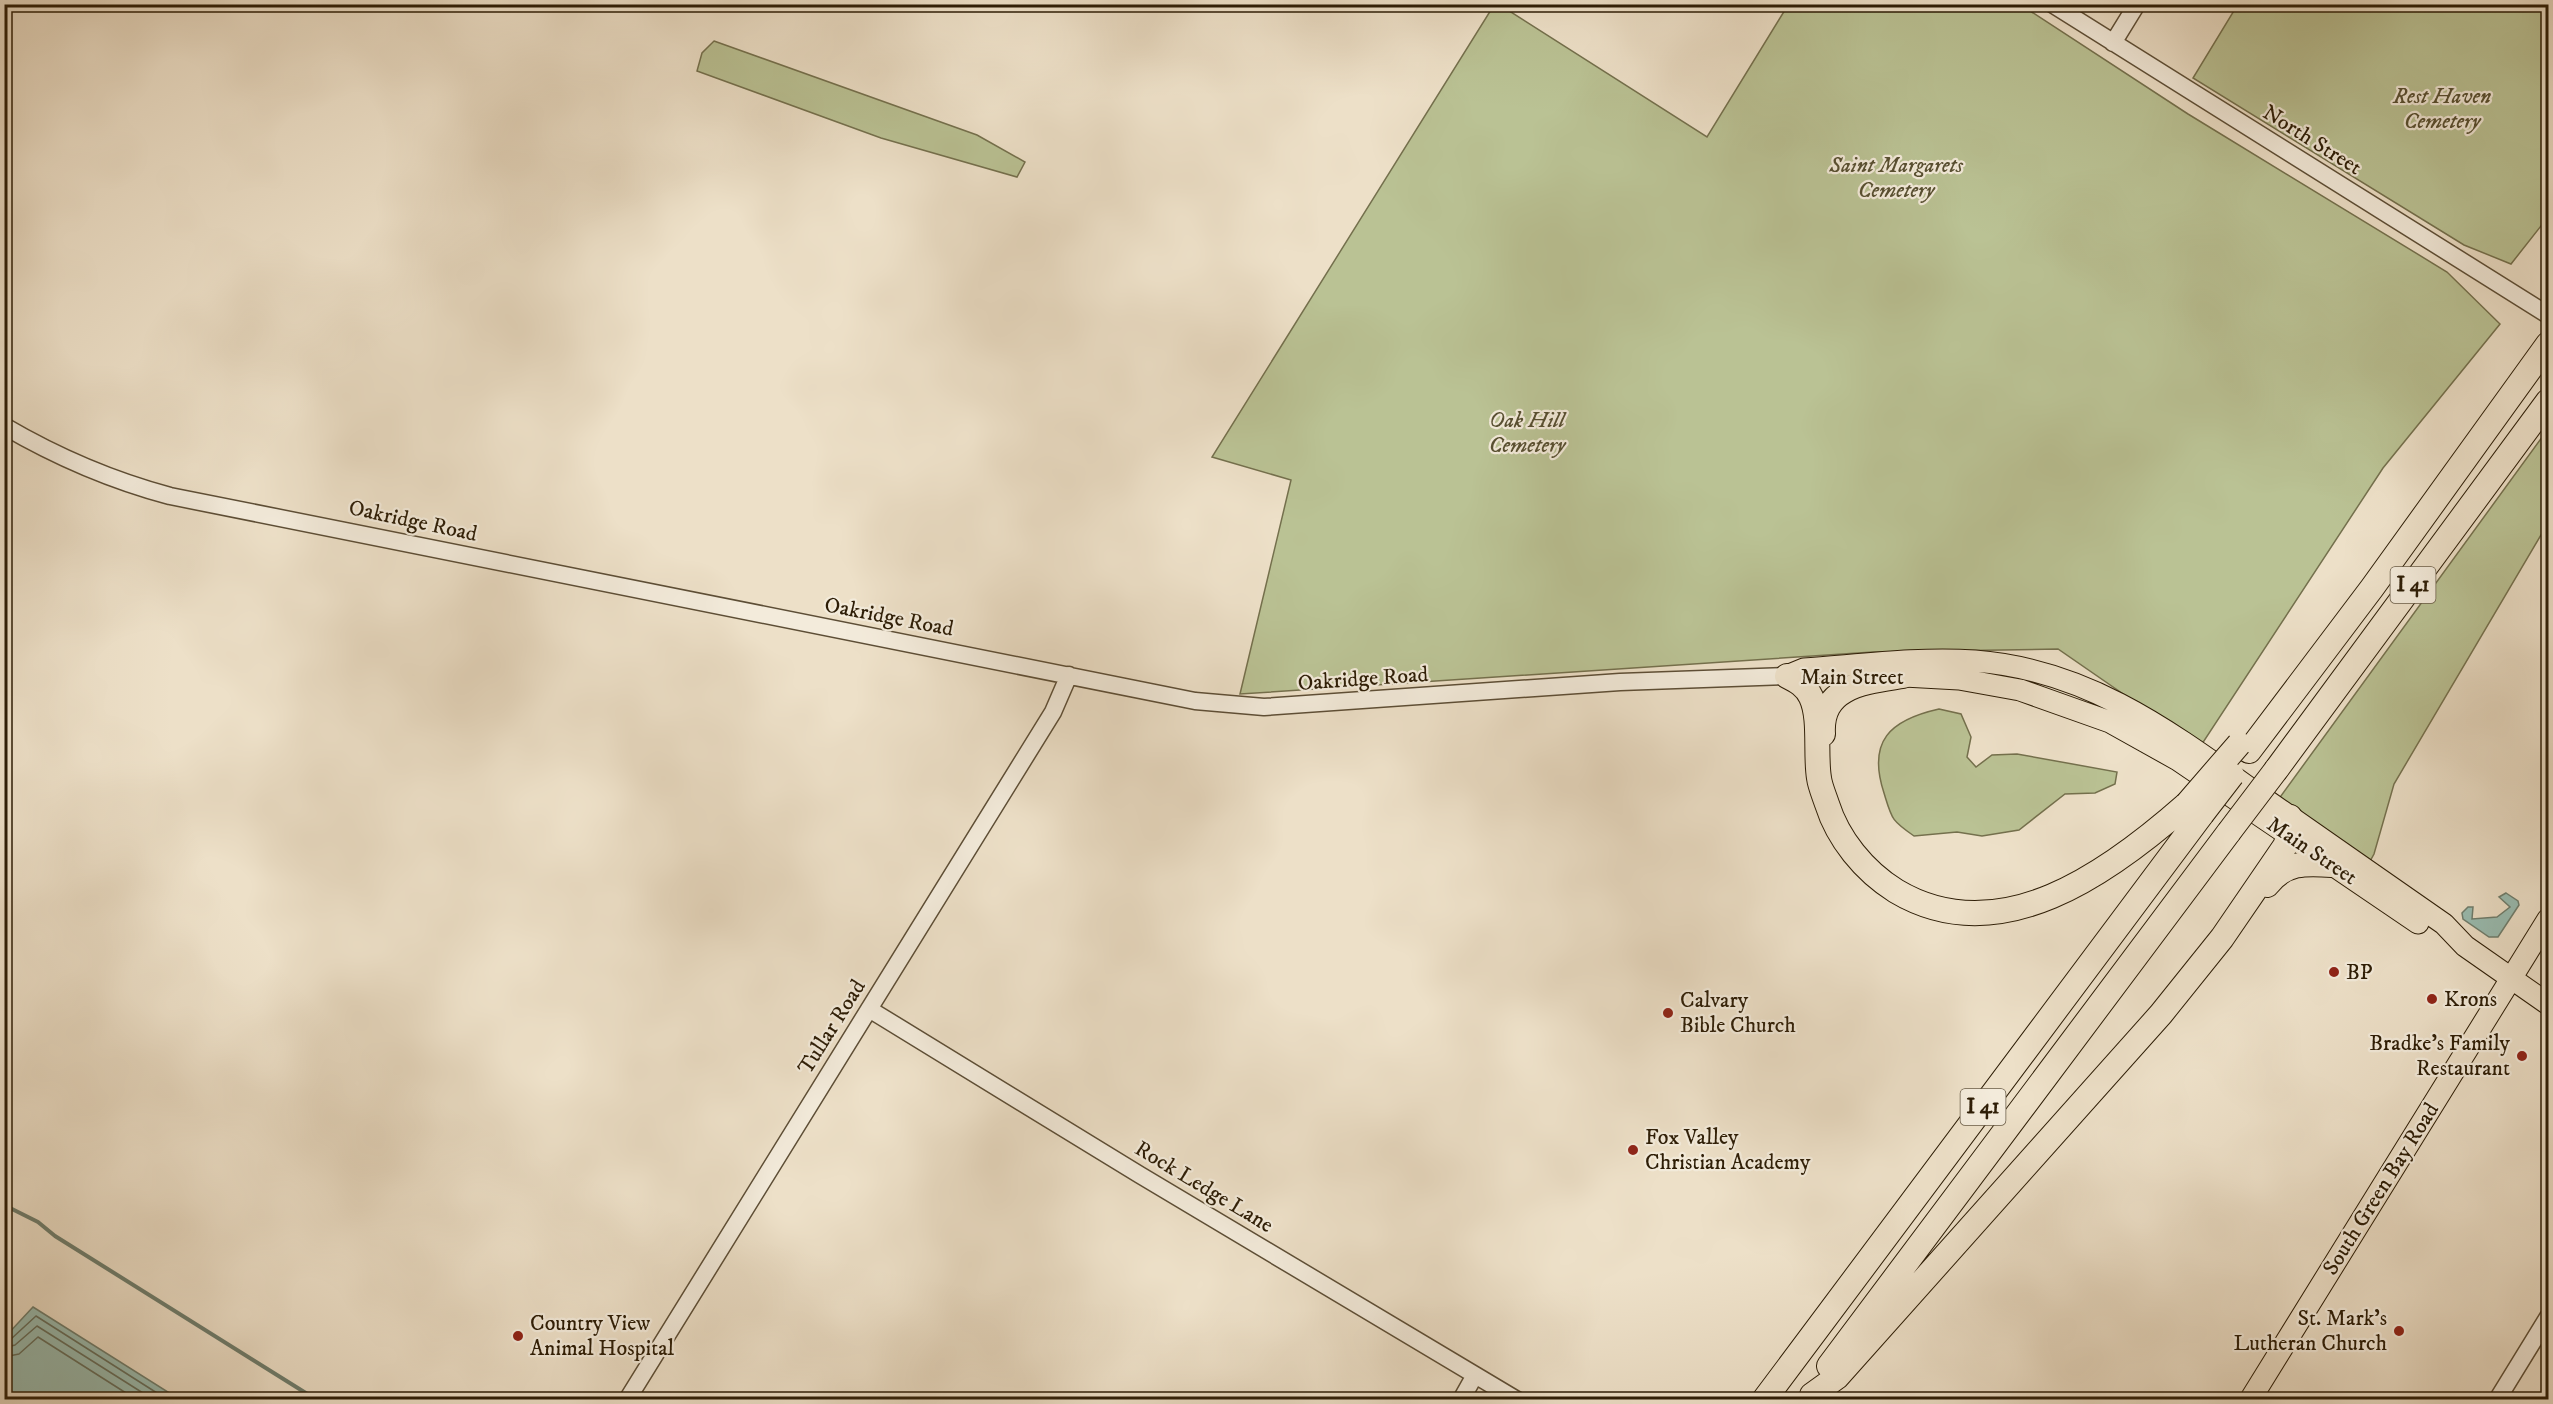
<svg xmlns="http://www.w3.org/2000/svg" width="2553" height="1404" font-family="'IM FELL DW Pica',serif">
<rect width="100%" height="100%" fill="#ede0c8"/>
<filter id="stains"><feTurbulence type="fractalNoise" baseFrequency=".00333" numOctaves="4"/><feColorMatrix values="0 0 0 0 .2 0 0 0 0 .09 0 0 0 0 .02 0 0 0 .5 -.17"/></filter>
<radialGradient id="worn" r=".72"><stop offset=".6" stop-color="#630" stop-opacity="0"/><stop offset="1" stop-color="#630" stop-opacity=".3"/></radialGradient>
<path fill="#bac294" stroke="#74704d" stroke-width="1.5" d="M2238 4 2548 5V217L2511 264 2464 245 2193 78Z
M1494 5H1500L1707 137 1788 5H2021L2188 114 2447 272 2500 324 2383 468 2200 747 2058 649 1873 652 1240 694 1291 480 1212 457Z
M714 41 977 135 1025 162 1017 177 881 138 697 71 702 53Z
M2548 429V523L2394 784 2374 854 2369 863 2278 800Z
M1939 709 1961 714 1971 737 1967 757 1976 767 1992 755 2017 754 2117 772 2115 784 2095 793 2065 794 2019 830 1982 836 1957 832 1914 836C1891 820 1892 819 1884 793 1867 741 1890 720 1939 709Z"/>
<path fill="#99bdb2" stroke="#6e7d6d" stroke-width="1.5" d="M2506 893 2518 901 2519 905 2498 937H2489L2463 919 2462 913 2468 907H2473L2472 919 2497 917 2510 907 2499 897Z
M33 1307 179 1399H5V1337Z"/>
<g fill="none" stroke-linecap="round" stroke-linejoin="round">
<path stroke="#636d5c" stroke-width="1.5" d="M4 1341 11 1339 36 1316 168 1400
M4 1348 15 1345 37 1326 154 1400
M4 1357 19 1354 38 1337 137 1400"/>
<path stroke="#6e7d6d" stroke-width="4" d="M4 1205 38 1222 55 1236 317 1400"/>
<g stroke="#5d4e36" stroke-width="19">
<path id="minor" d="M2052 4 2548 315
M2113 43 2137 4
M4 426C57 457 110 480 170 496L1195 701 1264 707 1620 682 1787 676
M869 1009 1140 1175 1517 1400
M627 1400 1053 712 1069 675
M1461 1400 1475 1375
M2497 1400 2548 1317"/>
</g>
<g stroke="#2d1d06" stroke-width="23">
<path id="major" d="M1886 675 1959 679 2020 690 2110 722 2178 760 2418 923
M1787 676 1804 669C1860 665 1919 657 1975 661 2093 670 2177 737 2269 802 2327 843 2386 883 2444 924L2465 946 2548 1004
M2250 1400 2548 919"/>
</g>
<g stroke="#2d1d06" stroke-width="26">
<path id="highway" d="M1787 676C1797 681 1806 686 1811 697 1821 718 1815 754 1819 778 1820 786 1824 795 1827 804 1838 839 1864 871 1896 891 2000 953 2110 872 2187 804
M1823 734C1820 685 1867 682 1903 676
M2249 751 2372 588 2548 344
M2276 770 2548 401
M2267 885C2285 862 2305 863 2332 865
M1829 1366 2229 832
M1812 1395 1837 1377 2161 1014 2222 938 2285 846 2289 836 2290 817
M1764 1400 2202 814"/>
</g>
<use href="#minor" stroke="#f3ebdb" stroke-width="16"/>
<use href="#major" stroke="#ede0c8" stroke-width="21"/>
<use href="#highway" stroke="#ede0c8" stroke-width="24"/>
<g stroke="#2d1d06" stroke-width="26" stroke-linecap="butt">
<path id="highway-bridge" d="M2187 804 2239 744
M2202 814 2232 775
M2229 832 2276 770"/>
</g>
<use href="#highway-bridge" stroke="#ede0c8" stroke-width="24"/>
</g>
<g fill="#8f2418" stroke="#f3ebdb" stroke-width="2">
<circle cx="2334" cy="972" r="6"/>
<circle cx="2432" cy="999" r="6"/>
<circle cx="1668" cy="1013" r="6"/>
<circle cx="2522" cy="1056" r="6"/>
<circle cx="1633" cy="1150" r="6"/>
<circle cx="2399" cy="1331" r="6"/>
<circle cx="518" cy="1336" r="6"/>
</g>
<g text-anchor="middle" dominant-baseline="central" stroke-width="4.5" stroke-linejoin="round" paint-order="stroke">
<g fill="#f3ebdb" stroke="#685b46" stroke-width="1.5">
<rect x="2390.5" y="567" width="45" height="36" rx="4.5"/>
<rect x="1960.5" y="1089" width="45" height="36" rx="4.5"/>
</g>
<g font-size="21" font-weight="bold" fill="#2d1d06">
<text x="2413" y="585">I 41</text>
<text x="1983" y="1107">I 41</text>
</g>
<g font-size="22" font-style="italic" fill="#574f31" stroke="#f3ebdb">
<text x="2442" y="96">Rest Haven<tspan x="2442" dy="25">Cemetery</tspan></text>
<text x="1896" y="165">Saint Margarets<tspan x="1896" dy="25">Cemetery</tspan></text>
<text x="1527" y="420">Oak Hill<tspan x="1527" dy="25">Cemetery</tspan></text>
</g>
<g font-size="22" fill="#2d1d06" stroke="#f3ebdb">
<text transform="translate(2312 140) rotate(32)">North Street</text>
<text transform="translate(413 521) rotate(12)">Oakridge Road</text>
<text transform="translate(889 617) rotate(11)">Oakridge Road</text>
<text x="1852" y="677">Main Street</text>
<text transform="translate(1363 679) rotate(-4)">Oakridge Road</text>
<text transform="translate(2312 851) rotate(34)">Main Street</text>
<text transform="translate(832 1027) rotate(-58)">Tullar Road</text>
<text transform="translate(1204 1187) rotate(31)">Rock Ledge Lane</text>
<text transform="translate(2381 1189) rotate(-58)">South Green Bay Road</text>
</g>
<g font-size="22" fill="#2d1d06" stroke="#f3ebdb" text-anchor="start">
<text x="2346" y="972">BP</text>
<text x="2444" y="999">Krons</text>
<text x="1680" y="1000">Calvary<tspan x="1680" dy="25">Bible Church</tspan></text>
<text x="2510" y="1043" text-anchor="end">Bradke's Family<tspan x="2510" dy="25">Restaurant</tspan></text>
<text x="1645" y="1137">Fox Valley<tspan x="1645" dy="25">Christian Academy</tspan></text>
<text x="2387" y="1318" text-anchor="end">St. Mark's<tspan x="2387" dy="25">Lutheran Church</tspan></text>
<text x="530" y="1323">Country View<tspan x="530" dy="25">Animal Hospital</tspan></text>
</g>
</g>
<rect width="2553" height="1404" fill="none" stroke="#ede0c8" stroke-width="24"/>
<rect x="6" y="6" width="2541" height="1392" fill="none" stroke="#2d1d06" stroke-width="3"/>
<rect x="12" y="12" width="2529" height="1380" fill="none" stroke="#2d1d06" stroke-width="1.5"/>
<rect width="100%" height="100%" filter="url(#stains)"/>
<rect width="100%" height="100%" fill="url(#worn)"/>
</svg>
